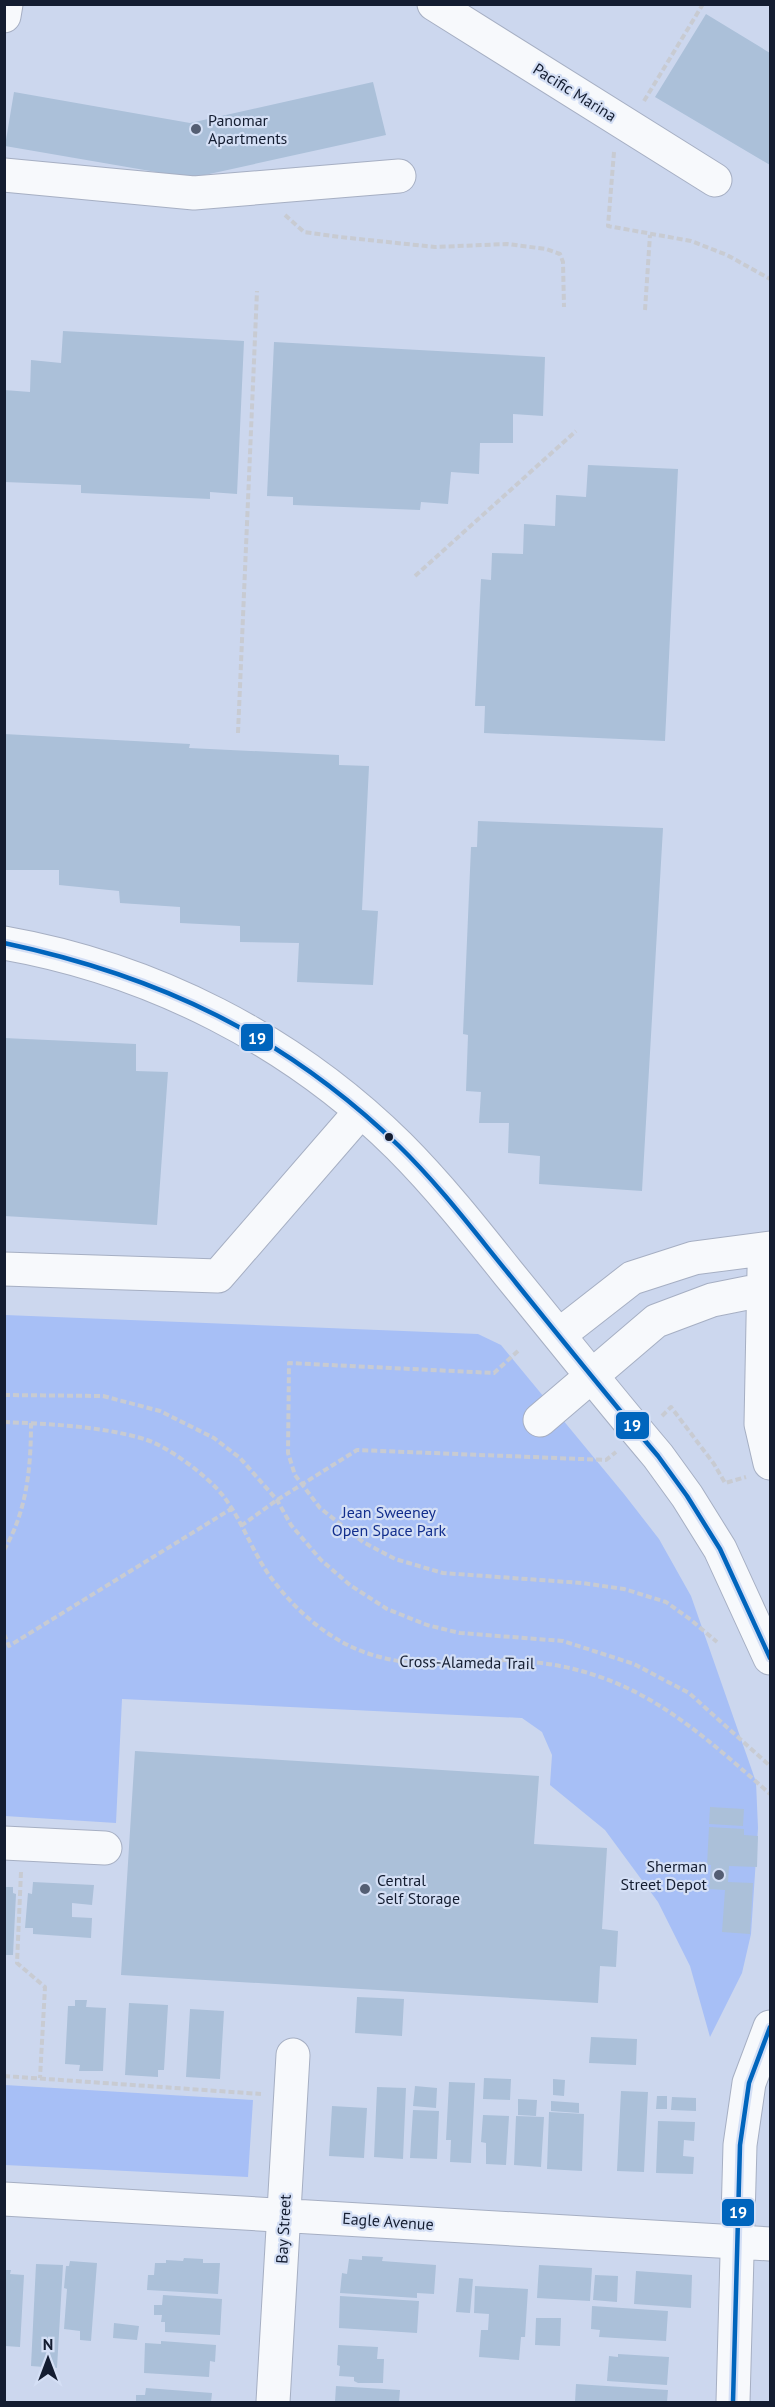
<svg xmlns="http://www.w3.org/2000/svg" width="775" height="2407" font-family="'PT Sans',sans-serif">
<rect width="100%" height="100%" fill="#ccd7ee"/>
<path fill="#a7bff6" d="M5 1315 478 1334 501 1345 624 1494 659 1539 691 1596 756 1782 758 1828 751 1934 742 1973 710 2037 690 1966 658 1902 605 1830 550 1785 552 1755 542 1732 522 1718 122 1699 116 1823 5 1816Z
M5 2085 253 2100 248 2177 5 2165Z"/>
<path fill="#abc0d9" d="M706 14 770 53V165L655 97Z
M373 82 386 135 191 178 5 146 14 92 190 123Z
M63 331 244 341 237 494 210 492V499L81 493V485L4 482V390L30 392 31 360 61 363Z
M274 342 545 357 543 416 513 414V443H480L479 474 451 472 448 504 421 502 420 510 293 505V497L267 496Z
M588 465 678 469 665 741 484 733 485 706H475L481 579 491 580 492 553 523 554 524 524 555 526 556 495 586 497Z
M4 734 190 744 189 748 339 755V765L369 766 362 910 378 911 373 985 297 982 299 943 240 942V926L180 923V907L120 903 119 891 59 885V870H4Z
M478 821 663 828 642 1191 539 1184 540 1156 508 1153 509 1123H479L481 1092 466 1091 468 1035 463 1034 471 847H477Z
M4 1038 136 1044V1071L168 1072 157 1225 4 1216Z
M135 1751 539 1776 534 1844 607 1848 602 1929 618 1931 616 1967 600 1966 598 2003 121 1975Z
M710 1807 744 1809 743 1826 709 1824Z
M709 1827 744 1829V1835L758 1836 757 1867 729 1866 728 1882 753 1883 750 1934 722 1932 725 1890 709 1889 711 1865H707Z
M33 1882 94 1885 92 1905 72 1903V1917L92 1918 91 1938 33 1934V1928H25L28 1893 32 1894Z
M4 1887H13V1893L16 1894 13 1955H4Z
M357 1997 404 1999 402 2036 355 2033Z
M75 2000H87L86 2007 106 2008 103 2071H79L80 2065 65 2064 68 2006H75Z
M129 2003 168 2005 164 2070H158V2077L125 2075Z
M190 2009 224 2011 220 2079 186 2077Z
M591 2037 637 2039 636 2065 589 2063Z
M484 2078 511 2079 510 2100 483 2099Z
M553 2079 565 2080 564 2096 553 2095Z
M449 2082 475 2083 471 2163 450 2162 451 2140H446Z
M415 2086 437 2088 436 2108 413 2106Z
M377 2087 406 2088 403 2159 374 2157Z
M621 2091 648 2092 644 2172 617 2171Z
M657 2096H667V2109H656Z
M672 2097 696 2098V2111L671 2110Z
M518 2099 537 2100 536 2116 518 2115Z
M551 2101 579 2103V2113L551 2111Z
M332 2106 367 2108 364 2158 329 2156Z
M413 2110 439 2111 437 2159 410 2158Z
M549 2112 584 2114 582 2171 547 2169Z
M483 2115 509 2116 506 2165 486 2164V2143L481 2142Z
M516 2116 544 2117 541 2167 514 2165Z
M658 2121 695 2122 694 2141 684 2140 683 2156 694 2157 693 2174 656 2173Z
M362 2256 383 2257 382 2261 436 2265 434 2294 417 2293V2298L340 2293 342 2273 347 2274 349 2259 362 2260Z
M184 2258 203 2259V2263H220L218 2294 147 2290 148 2275H154L155 2263H166V2260L183 2261Z
M70 2261 97 2263 91 2341 80 2340V2331L64 2329 67 2289 64 2288 66 2266H69Z
M36 2264 63 2265 57 2368 31 2366Z
M539 2265 592 2268 590 2301 537 2298Z
M5 2270H11L10 2274 24 2275 20 2347 5 2346Z
M636 2271 692 2275 691 2308 634 2304Z
M595 2275 618 2276 617 2302 593 2300Z
M459 2278 473 2279 470 2313 456 2312Z
M475 2286 528 2289 525 2337H521L519 2360 479 2357 481 2330H488L489 2314 474 2313Z
M163 2295 222 2299 220 2335 165 2332V2322H161L162 2315H154V2305H162Z
M340 2296 419 2301 417 2333 339 2328Z
M592 2306 668 2311 666 2341 599 2337 600 2330 591 2329Z
M536 2318H561L560 2346 535 2345Z
M114 2323 139 2326 137 2340 113 2338Z
M161 2341 216 2345 215 2362 210 2361 209 2377 144 2373 145 2343 161 2344Z
M338 2345 378 2347 377 2359H384L383 2383H358L354 2381V2377L339 2376 340 2366 337 2365Z
M618 2354 669 2357 667 2385 607 2381 609 2356 618 2357Z
M576 2384 668 2390 667 2402H575Z
M336 2386 400 2390 399 2402H335Z
M146 2388 212 2393 211 2402H136V2395H145Z"/>
<g fill="none" stroke-linecap="round" stroke-linejoin="round">
<g stroke="#a6afc3" stroke-width="35">
<path id="minor" d="M434 4 715 180
M4 16 6 4
M4 175 194 193 399 176
M4 943C152 969 292 1040 399 1146 438 1185 473 1229 508 1273 558 1334 607 1396 658 1456L687 1496 720 1549 770 1658
M4 1269 218 1276 361 1111
M764 1270 761 1424 770 1463
M559 1335 632 1278 694 1258 770 1248
M540 1420 656 1321 712 1300 762 1290H770
M4 1843 105 1848
M4 2199 770 2244
M273 2402 293 2055
M733 2402 740 2145 749 2083 770 2027"/>
</g>
<path stroke="#c8cbd2" stroke-width="4" stroke-dasharray="6 3" stroke-linecap="butt" d="M644 101 703 4
M614 152 608 226 691 241 727 255 770 279
M285 215 304 232 340 237 435 247 507 244 546 249 560 254 563 262 564 307
M645 310 650 235
M415 576 576 431
M238 733 257 291
M518 1351 494 1373 289 1363 288 1453 295 1475 320 1508 363 1542 395 1559 443 1573 582 1583 624 1589 666 1602 691 1620 717 1642
M4 1395 103 1396 160 1411 214 1438 240 1458 277 1500 291 1525 321 1560 350 1585 387 1609 427 1625 460 1633 563 1641 634 1664 689 1693 770 1766
M662 1416 671 1407 714 1464 725 1483 746 1477
M4 1422C50 1424 100 1426 144 1439 168 1446 209 1477 224 1497 243 1522 253 1554 272 1579 294 1608 321 1633 354 1648 388 1663 426 1666 461 1663 472 1662 482 1660 493 1660 619 1660 681 1715 770 1794
M241 1526 277 1500 357 1450 606 1460 616 1452
M4 1550C27 1511 31 1467 31 1423
M4 1634 9 1646 231 1509
M21 1872 17 1963 45 1987 40 2078
M4 2076 261 2094"/>
<use href="#minor" stroke="#f7f9fc" stroke-width="33"/>
<g stroke="#d4dff5" stroke-width="9">
<path id="bus-1" d="M4 943C159 976 284 1035 399 1146 439 1185 473 1230 508 1273 558 1335 607 1396 658 1456L687 1496 720 1549 770 1658
M733 2402 740 2145 749 2083 770 2027"/>
</g>
<use href="#bus-1" stroke="#0065bd" stroke-width="4.5"/>
</g>
<g fill="#545e73" stroke="#d4dff5" stroke-width="2">
<circle cx="196" cy="129" r="6"/>
<circle cx="719" cy="1875" r="6"/>
<circle cx="365" cy="1889" r="6"/>
</g>
<circle fill="#141d31" stroke="#d4dff5" stroke-width="2" cx="389" cy="1137" r="5"/>
<g text-anchor="middle" dominant-baseline="central" stroke-width="4.5" stroke-linejoin="round" paint-order="stroke">
<g font-size="16" fill="#141d31" stroke="#d4dff5">
<text transform="translate(575 92) rotate(32)">Pacific Marina</text>
<text transform="translate(467 1662) rotate(1)">Cross-Alameda Trail</text>
<text transform="translate(388 2221) rotate(4)">Eagle Avenue</text>
<text transform="translate(283 2229) rotate(-87)">Bay Street</text>
</g>
<g font-size="16" fill="#141d31" stroke="#d4dff5" text-anchor="start">
<text x="208" y="120">Panomar<tspan x="208" dy="18">Apartments</tspan></text>
<text x="707" y="1866" text-anchor="end">Sherman<tspan x="707" dy="18">Street Depot</tspan></text>
<text x="377" y="1880">Central<tspan x="377" dy="18">Self Storage</tspan></text>
</g>
<g font-size="16" fill="#122e8d" stroke="#d4dff5">
<text x="389" y="1512">Jean Sweeney<tspan x="389" dy="18">Open Space Park</tspan></text>
</g>
</g>
<g stroke="#d4dff5" stroke-width="2">
<rect x="240" y="1023" width="34" height="29" rx="6" fill="#0065bd"/>
<rect x="615" y="1411" width="35" height="29" rx="6" fill="#0065bd"/>
<rect x="721" y="2198" width="34" height="29" rx="6" fill="#0065bd"/>
</g>
<g font-size="16" text-anchor="middle" font-weight="bold" fill="#fff">
<text x="257" y="1044">19</text>
<text x="632" y="1431">19</text>
<text x="738" y="2218">19</text>
</g>
<rect width="775" height="2407" fill="none" stroke="#141d31" stroke-width="12"/>
<g transform="translate(48 2359)" stroke="#d4dff5" stroke-width="4.5" paint-order="stroke">
<path d="M0-4.5L10 22L0 15L-10 22Z" fill="#141d31"/>
<text y="-9" font-size="16" font-weight="bold" text-anchor="middle" fill="#141d31">N</text>
</g>
</svg>
